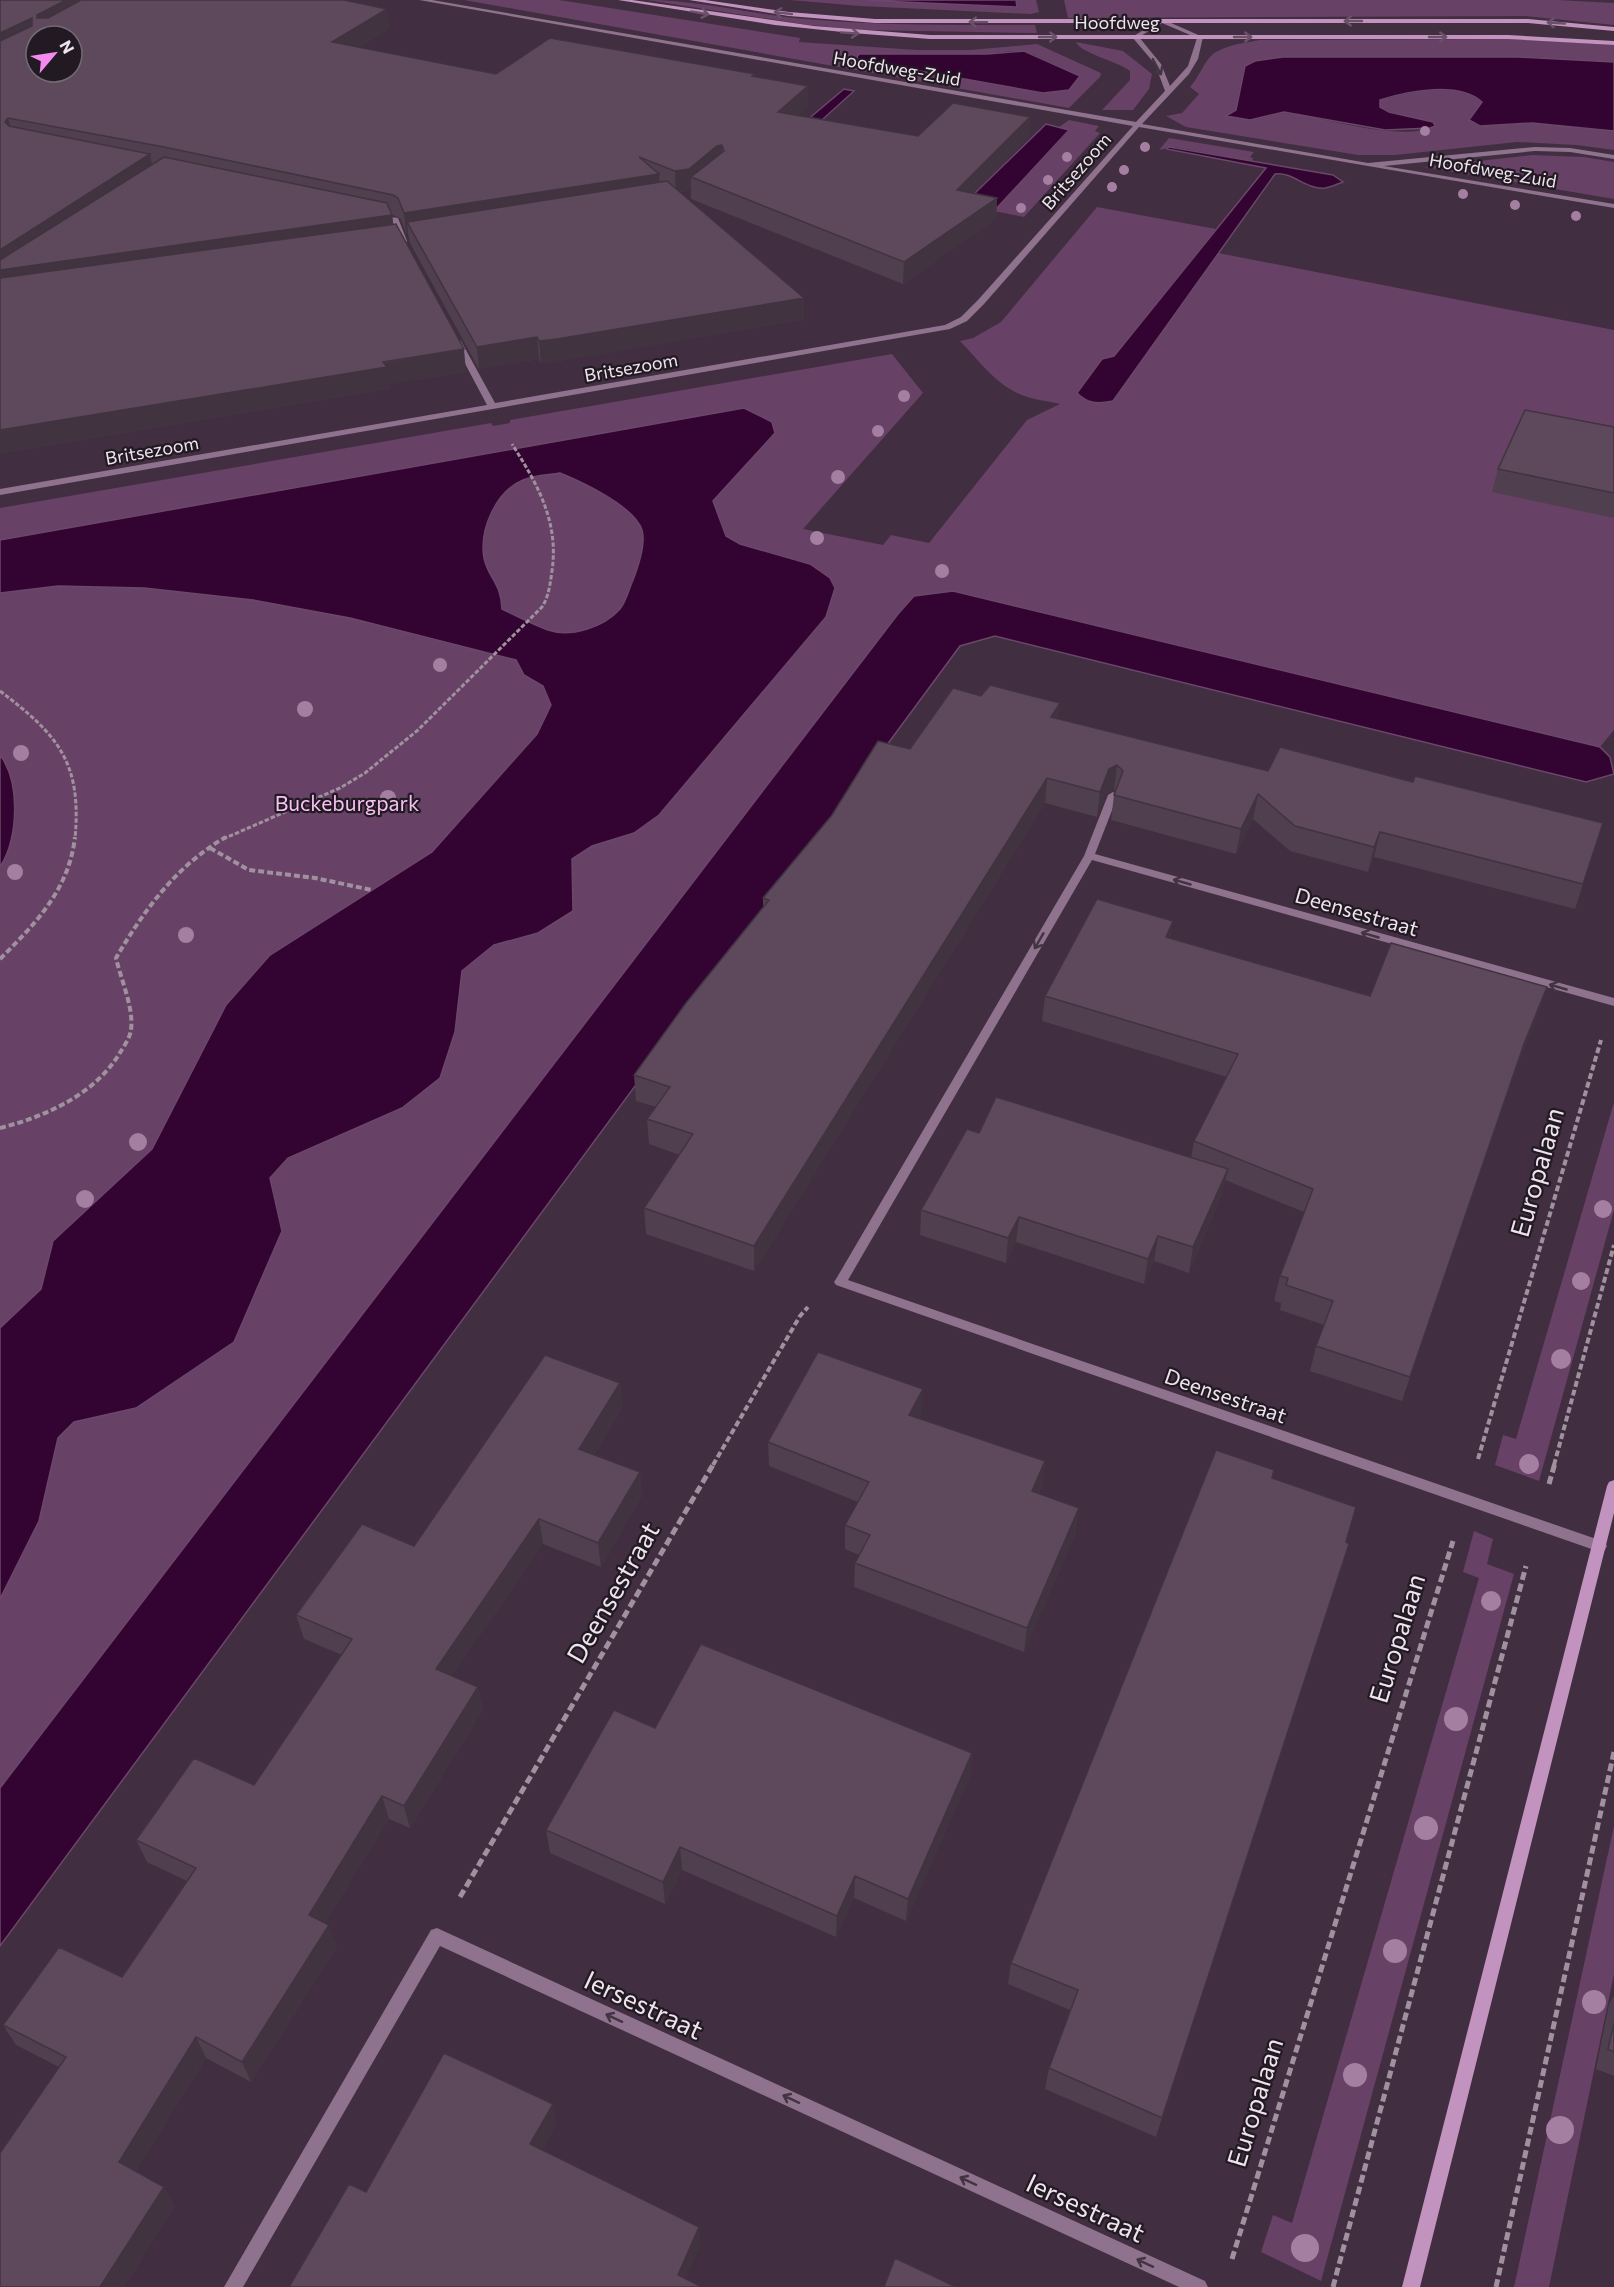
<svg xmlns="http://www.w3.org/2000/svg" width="1614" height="2287" font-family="Commissioner,sans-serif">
<rect width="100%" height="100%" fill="#412e40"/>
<path fill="#684166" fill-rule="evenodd" d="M464 0H559L800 38 799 42 917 50H970L1037 44 1101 73 1100 77 1069 108ZM1011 51 1033 54 1080 76 1069 90 1043 93 859 60 857 57 859 54H987Z
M647 0C700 0 753 15 806 19 882 26 959 25 1035 25L1037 33 864 30 808 25Z
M790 0H869L1017 7 1016 0H1036L1039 12 1031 14 860 6Z
M1064 0H1557L1614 3V25L1525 16 1068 18Z
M1509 39 1614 45V62L1518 57H1283L1255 61 1245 66 1236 110 1250 120C1261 118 1275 112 1287 113 1323 117 1402 143 1435 126 1417 116 1397 117 1380 107V100C1409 92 1458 81 1483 103L1469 120 1480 126 1532 123 1614 131V150L1576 145 1517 142 1395 155H1358L1186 127 1166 116 1182 113 1199 94 1190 87C1198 78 1202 67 1209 58 1220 45 1245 43 1260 40Z
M1076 42 1123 51 1152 74 1149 89 1133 110H1102L1130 80V71C1119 62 1078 52 1076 42Z
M1069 120 1099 126 1095 131 1100 133 1024 217 994 211 1069 131 1059 127Z
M1169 138 1254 152 1250 157 1253 158 1252 161 1174 147 1159 150Z
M1532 155 1584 157 1614 162V199L1424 167Z
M1097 207 1216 229 1114 356 1102 360 1077 392 1103 384 1208 251 1614 330V730L1600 747 953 591 935 594 0 1849V508L491 423 493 426 510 423V420L892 354 923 393 803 529 883 545 891 535 929 543 1027 420 1060 404C1049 401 1035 400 1024 396 997 386 980 362 960 341L973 338 1001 322Z
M1614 1102V1210L1539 1481 1495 1465 1503 1435 1516 1439Z
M1474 1531 1493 1539 1487 1564 1514 1574 1321 2281 1261 2252 1273 2215 1292 2223 1479 1578 1463 1572Z
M1614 1826V1974L1549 2287H1514Z"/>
<path fill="#330432" stroke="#6b476a" stroke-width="1.5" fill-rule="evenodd" d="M869 0H1016L1017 7 880 1Z
M1024 51 1080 76 1069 90 1043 93 858 60 857 57 859 54H987Z
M1283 57H1518L1614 62V131L1532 123 1480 126 1469 120 1482 102C1459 81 1408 91 1380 100V107L1389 112 1433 122 1435 126 1430 128 1385 130 1284 112 1250 120 1226 116 1236 110 1245 66 1255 61Z
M844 89 854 91 782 156 972 196 1046 124 1069 130 994 211 756 163Z
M1169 147 1333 175 1343 182C1337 184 1331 187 1325 188 1306 190 1292 171 1275 174L1113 401C1098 404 1088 404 1077 393L1102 359 1114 356 1266 168 1167 149Z
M744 408 772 422 775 433 713 501 726 536 740 544 810 564 830 578 835 588 826 617 659 815 634 833 592 846 572 859 573 911 538 933 494 945 462 971 455 1032 440 1078 402 1108 288 1158 270 1178 282 1231 234 1342 136 1408 74 1422 58 1438 39 1521 0 1599V1328L41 1289 53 1241 152 1149 226 1005 270 955 432 852 537 734 551 705 543 686 524 675 516 660 350 618 253 600 144 588 58 586 0 593V540ZM560 473C582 482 634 506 642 530 646 544 638 567 633 580 629 589 626 602 620 609 604 627 571 638 548 630 532 624 517 616 502 609 501 582 488 578 484 558 479 530 496 491 523 480 534 475 549 475 560 473Z
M953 591 1600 747 1610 757 1614 774 1586 782 995 636 960 646 0 1946V1788L898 614 914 596Z
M0 755C21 783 18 839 0 867Z"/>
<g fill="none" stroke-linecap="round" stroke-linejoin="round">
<path stroke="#a0919f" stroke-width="3" stroke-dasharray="4.5 2" stroke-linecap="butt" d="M0 691C58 735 82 762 75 839
M223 839 340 788 365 773 418 730 542 607C549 596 550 584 552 571 559 522 538 485 512 444"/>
<path stroke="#a0919f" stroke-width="4" stroke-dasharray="6 3" stroke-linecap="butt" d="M210 848 249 870 315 878 372 890
M0 959C35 924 69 890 75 837
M0 1128C47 1116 96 1094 121 1051 125 1045 130 1037 131 1030 134 1008 121 980 116 958 144 910 177 865 226 837
M1478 1459 1601 1040
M713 1465 800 1316 808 1307
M1554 1465 1614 1245"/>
<path stroke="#a0919f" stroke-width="5" stroke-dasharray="8 4" stroke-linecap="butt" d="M1549 1484 1555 1463
M460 1897 714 1463
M1232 2259 1453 1541
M1333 2287 1526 1566
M1496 2287 1614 1752"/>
<path fill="#8f728d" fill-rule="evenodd" d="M419 0H432L1136 122 1165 91 1155 64 1132 37 1162 19 1203 37 1198 59 1189 74 1142 124 1368 163 1535 147 1570 148 1614 155V159L1570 152 1535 151 1384 166 1614 204V208L1139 127 984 304 967 321 950 329 0 495V489L487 405 453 341 457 339 461 341 495 403 945 325 961 317 978 300 1133 126ZM1162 23 1197 38 1188 66 1170 86 1161 64 1139 37Z
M375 215 398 218 407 241 406 243 399 241 392 222 375 219Z
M1113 792 1118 795 1095 854 1614 998V1006L1092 860 848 1280 1605 1542 1607 1546 1605 1550 1600 1552 836 1285 834 1282 836 1279 1084 856 1108 795Z
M437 1928 1205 2281 1208 2287H1179L440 1946 243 2287H224L431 1930Z"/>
<path fill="#c293be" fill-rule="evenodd" d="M618 0H632L814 26 930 35H1508L1614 41V45L1508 39H930L852 33 775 25Z
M689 0H705L789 12 875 19H1528L1614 27V31L1528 23H875L789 16Z
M1614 1480V1513L1420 2287H1402L1607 1486 1609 1482Z"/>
</g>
<g fill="#a57fa2">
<circle cx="1425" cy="131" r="5"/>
<circle cx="1145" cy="147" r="5"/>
<circle cx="1067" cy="157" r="5"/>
<circle cx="1124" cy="170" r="5"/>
<circle cx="1048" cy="180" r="5"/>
<circle cx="1112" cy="187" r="5"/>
<circle cx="1463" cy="194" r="5"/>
<circle cx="1515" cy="205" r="5"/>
<circle cx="1021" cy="208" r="5"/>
<circle cx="1576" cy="216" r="5"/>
<circle cx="904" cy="396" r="6"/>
<circle cx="878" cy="431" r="6"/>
<circle cx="838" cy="477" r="7"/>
<circle cx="817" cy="538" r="7"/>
<circle cx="942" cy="571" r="7"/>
<circle cx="440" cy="665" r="7"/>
<circle cx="305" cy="709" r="8"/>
<circle cx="21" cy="753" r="8"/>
<circle cx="388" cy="798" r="8"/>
<circle cx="15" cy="872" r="8"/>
<circle cx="186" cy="935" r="8"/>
<circle cx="138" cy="1142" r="9"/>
<circle cx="85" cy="1199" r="9"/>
<circle cx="1603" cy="1209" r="9"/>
<circle cx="1581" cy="1281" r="9"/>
<circle cx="1561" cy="1359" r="10"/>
<circle cx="1529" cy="1464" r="10"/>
<circle cx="1491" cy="1601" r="10"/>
<circle cx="1456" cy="1719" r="12"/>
<circle cx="1426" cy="1828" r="12"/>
<circle cx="1395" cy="1951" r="12"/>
<circle cx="1594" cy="2002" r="12"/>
<circle cx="1355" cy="2075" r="12"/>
<circle cx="1560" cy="2130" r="14"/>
<circle cx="1305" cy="2248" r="14"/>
</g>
<path fill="#503f4e" d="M0 0 390 28 359 47 496 74 755 77 808 106 798 115 918 136 1030 117 1028 137 974 193 997 198 996 219 903 284 691 199V189L679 192 804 298V320L559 361 541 363 539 359 479 369 410 243 408 234H406L401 219 395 216 392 215 393 224 466 372 389 384 390 389 0 454Z
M1614 427V518L1492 492 1498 469Z
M1059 719 1268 771 1413 782 1603 823 1575 909 1374 857 1368 872 1290 851 1253 819 1236 854 1111 820 1114 795 1115 791 1114 790 1106 794 1097 817 1045 803 754 1271 646 1234 644 1208 680 1155 649 1144 647 1119 656 1107 636 1101 634 1075 763 907V898L910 749Z
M1171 938 1370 996 1547 987 1539 1012 1516 1069 1402 1401 1310 1371 1316 1346 1324 1325 1280 1310 1281 1303 1274 1301 1280 1276 1304 1212 1225 1180 1222 1194 1189 1273 1154 1261 1144 1284 1016 1242 1006 1263 920 1235 921 1210 979 1133 1191 1158 1194 1141 1227 1077 1042 1021 1045 996Z
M620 1383 623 1407 594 1454 640 1472 642 1496 601 1567 543 1544 452 1676 478 1687 483 1710 410 1828 389 1819 325 1923 337 1947 251 2082 206 2058 136 2171 175 2206 124 2287H0L59 2067 16 2045 3 2025 122 1977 187 1881 147 1862 136 1840 254 1785 342 1655 304 1639 296 1615 414 1546Z
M922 1413 919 1418 1045 1461 1042 1486 1039 1493 1076 1533 1024 1652 854 1587 855 1563 859 1555 845 1549V1525L858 1502 769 1466 768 1442Z
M1272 1478 1356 1507 1156 2137 1045 2089 1049 2068 1070 2010 1008 1984 1011 1963Z
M655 1728 972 1753 970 1776 906 1921 854 1898 836 1937 682 1870 665 1904 550 1853 546 1830Z
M1614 1996V2076L1596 2069 1609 2004Z"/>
<path fill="#413340" d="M66 0H99L42 34 37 18V15Z
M387 9 390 28 335 61 332 42Z
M32 18 36 36 0 56V33Z
M808 86V106L778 132V112Z
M1030 117 1028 137 956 211 957 190Z
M8 118 13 139 5 122Z
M722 145 723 166 691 177V189L676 192 675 171 717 146Z
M150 154 154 175 392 215 395 236 0 293V250Z
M659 174 660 195 407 222 408 234H406L404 213Z
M997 198 996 219 903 284 904 262Z
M804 298V320L559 361 541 363 539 341Z
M537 337 539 359 479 369 477 347Z
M464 349 466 372 389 384 390 389 0 454V430Z
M1060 703 1058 728 1051 717Z
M1117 765 1114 790 1106 794 1097 817 1100 792 1109 769Z
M1047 778 1045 803 754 1271V1246Z
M1258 794 1253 819 1236 854 1241 829Z
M1380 832 1374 857 1368 872 1374 847Z
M1173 921 1170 946 1166 937Z
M1547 987 1539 1012 1516 1069 1402 1401 1524 1044Z
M1228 1169 1222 1194 1189 1273 1193 1247Z
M1019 1217 1016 1242 1006 1263 1008 1238Z
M1158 1236 1154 1261 1144 1284 1148 1259Z
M620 1383 623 1407 582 1473 579 1449Z
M923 1389 922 1413 908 1439 909 1415Z
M1045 1461 1042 1486 1029 1515 1032 1491Z
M640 1472 642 1496 601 1567 598 1543Z
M1079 1508 1076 1533 1024 1652 1027 1628Z
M539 1519 543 1544 441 1692 436 1669Z
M478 1687 483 1710 410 1828 404 1806Z
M972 1753 970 1776 906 1921 908 1899Z
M382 1796 389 1819 317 1937 309 1915Z
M680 1847 682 1870 665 1904 663 1882Z
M855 1876 854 1898 836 1937 837 1916Z
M329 1925 337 1947 251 2082 242 2062Z
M196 2037 206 2058 130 2181 119 2162Z
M553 2104 557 2124 535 2164 530 2144Z
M164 2187 175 2206 124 2287H100Z
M699 2227 701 2245 682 2287 678 2275Z"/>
<path fill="#5d495b" stroke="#413340" stroke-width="1.5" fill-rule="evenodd" d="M0 0H66L37 15V18H48L81 0H344L387 9 332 42 496 74 550 38 755 74 752 76 808 86 778 112 918 136 953 103 1030 117 957 190 997 198 904 262 691 177 724 151 722 145 717 146 689 169 675 171 639 157 659 174 404 213 398 198 393 195 164 147 8 118 5 122 9 126 150 154 0 250V41L32 26V18L0 33ZM36 36H72V72H36Z
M164 157 387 203 392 215 0 270V260Z
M667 181 804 298 557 339 539 341 537 337 477 347 407 222Z
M396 224 464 349 383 362 387 367 0 430V278Z
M1525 410 1614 427V493L1498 469Z
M990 685 1060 703 1051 717 1268 771 1280 747 1413 782 1415 776 1603 823 1583 884 1380 832 1374 847 1295 826 1258 794 1241 829 1114 795 1123 771 1117 765 1109 769 1100 792 1047 778 754 1246 644 1208 693 1134 647 1119 670 1087 634 1075 686 1003 769 900 763 898 832 815 878 741 910 749 953 688 981 696Z
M1097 899 1173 921 1166 937 1370 996 1391 943 1547 987 1524 1044 1410 1377 1316 1346 1333 1301 1286 1285 1288 1278 1280 1276 1313 1189 1194 1141 1238 1054 1045 996Z
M996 1097 1228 1169 1193 1247 1158 1236 1148 1259 1019 1217 1008 1238 921 1210 967 1129 979 1133Z
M818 1352 923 1389 909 1415 1045 1461 1032 1491 1079 1508 1027 1628 855 1563 870 1535 845 1525 869 1482 768 1442Z
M545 1355 620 1383 579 1449 640 1472 598 1543 539 1519 436 1669 478 1687 404 1806 382 1796 309 1915 329 1925 242 2062 196 2037 119 2162 164 2187 100 2287H0V2153L66 2057 3 2025 59 1947 122 1977 196 1868 136 1840 194 1758 254 1785 352 1639 296 1615 362 1524 414 1546Z
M1216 1450 1274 1470 1272 1478 1356 1507 1346 1542 1349 1544 1162 2118 1049 2068 1078 1990 1011 1963Z
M701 1644 972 1753 908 1899 855 1876 837 1916 680 1847 663 1882 546 1830 614 1710 655 1728Z
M1614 2023V2052L1608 2049Z
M444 2053 553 2104 530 2144 699 2227 678 2275 702 2287H289L349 2184 366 2192Z
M895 2258 956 2287H884Z"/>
<defs><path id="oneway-shaft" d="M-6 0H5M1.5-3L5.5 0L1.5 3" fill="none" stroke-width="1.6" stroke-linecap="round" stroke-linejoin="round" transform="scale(1.5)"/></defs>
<g stroke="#6a5068">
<use href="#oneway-shaft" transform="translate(700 13) rotate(10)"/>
<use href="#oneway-shaft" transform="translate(783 13) rotate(-173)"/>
<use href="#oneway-shaft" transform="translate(1353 21) rotate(180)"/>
<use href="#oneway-shaft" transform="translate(978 22) rotate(-179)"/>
<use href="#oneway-shaft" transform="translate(1556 23) rotate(-176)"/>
<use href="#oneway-shaft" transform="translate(850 33) rotate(4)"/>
<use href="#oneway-shaft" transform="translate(1048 37)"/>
<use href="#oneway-shaft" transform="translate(1243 37)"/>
<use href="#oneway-shaft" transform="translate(1438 37)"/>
</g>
<g stroke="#433442">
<use href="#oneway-shaft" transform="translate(1157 67) rotate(62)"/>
<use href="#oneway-shaft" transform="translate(1182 882) rotate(-164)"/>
<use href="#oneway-shaft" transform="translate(1370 935) rotate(-164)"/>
<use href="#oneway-shaft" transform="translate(1039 941) rotate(120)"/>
<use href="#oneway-shaft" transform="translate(1558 987) rotate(-164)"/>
<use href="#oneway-shaft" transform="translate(614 2018) rotate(-155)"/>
<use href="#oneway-shaft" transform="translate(791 2099) rotate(-155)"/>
<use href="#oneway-shaft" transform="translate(968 2181) rotate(-155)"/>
<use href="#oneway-shaft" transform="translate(1145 2263) rotate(-155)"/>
</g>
<g text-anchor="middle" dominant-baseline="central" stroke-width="4.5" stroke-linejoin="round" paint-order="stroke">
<g font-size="18" fill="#efe3ee" stroke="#221a22">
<text x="1117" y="22">Hoofdweg</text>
<text transform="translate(897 68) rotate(10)">Hoofdweg-Zuid</text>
<text transform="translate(1493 170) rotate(10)">Hoofdweg-Zuid</text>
<text transform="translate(1076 171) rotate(-49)">Britsezoom</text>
<text transform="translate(631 367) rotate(-10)">Britsezoom</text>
<text transform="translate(152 450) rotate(-10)">Britsezoom</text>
</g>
<g font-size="21" fill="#f7c1f3" stroke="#221a22">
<text x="347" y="802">Buckeburgpark</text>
</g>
<g font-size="21" fill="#efe3ee" stroke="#221a22">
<text transform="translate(1357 911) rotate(16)">Deensestraat</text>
<text transform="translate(1226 1395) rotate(19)">Deensestraat</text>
</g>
<g font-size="26" fill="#efe3ee" stroke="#221a22">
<text transform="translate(1536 1172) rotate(-74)">Europalaan</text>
<text transform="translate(612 1592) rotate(-60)">Deensestraat</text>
<text transform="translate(1396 1638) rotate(-73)">Europalaan</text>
<text transform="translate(644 2004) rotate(25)">Iersestraat</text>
<text transform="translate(1254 2102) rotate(-73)">Europalaan</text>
<text transform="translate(1086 2207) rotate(25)">Iersestraat</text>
</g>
</g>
<g transform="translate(54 54) rotate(61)"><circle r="28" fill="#221a22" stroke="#746a74" stroke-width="1.5"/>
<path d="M0-4.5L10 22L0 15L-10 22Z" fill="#f489f0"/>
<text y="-9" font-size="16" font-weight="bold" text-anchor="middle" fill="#efe3ee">N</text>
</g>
</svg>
